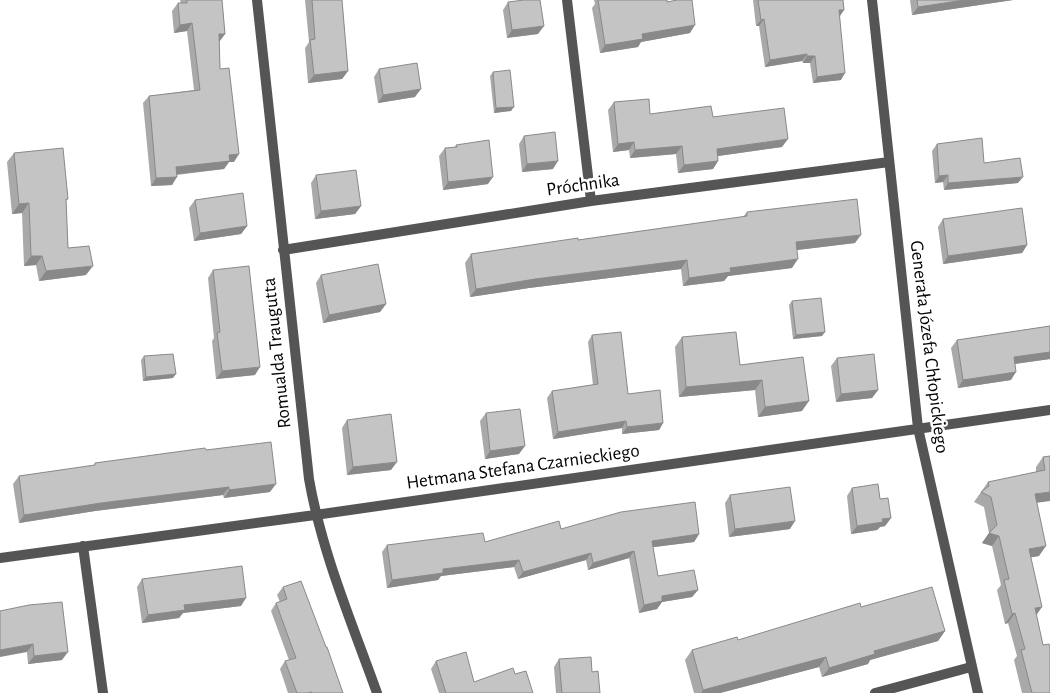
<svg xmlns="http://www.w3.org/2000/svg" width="1050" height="693" font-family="'Alegreya Sans',sans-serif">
<rect width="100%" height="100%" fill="#fff"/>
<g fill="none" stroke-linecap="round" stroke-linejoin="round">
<path stroke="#555" stroke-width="10" d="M257 0 309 479C322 553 352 623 377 693
M567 0 591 201
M872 0 918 428 978 693
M283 250 591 201 889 162
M83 546 103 693
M0 558 315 515 1050 410
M875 693 971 667"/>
</g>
<path fill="#a9a9a9" d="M180 0H222L225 34 219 42 220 69 234 162H229L224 169 177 175 172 185 151 186 143 103 149 96 194 90 187 31 174 33 172 11 178 3H181Z
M305 0H342L348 71 342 79 308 83 305 48 309 42Z
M594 0H667V2L690 33 641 42 638 47 600 53 592 8 595 4Z
M753 0H843L844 10 840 16 841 80 813 83 810 63H803L802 61 765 67 759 26H756Z
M910 0H1013L912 15Z
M508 2 538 34 507 38 503 10Z
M379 69 415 97 378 103 374 77Z
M493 72 511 111 494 113 490 76Z
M614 102 650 114 782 147 718 156V161L713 169 678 173 676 154 630 158 629 150 613 152 608 110Z
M524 136 553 169 522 172 519 144Z
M937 144 984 163 1018 183 944 190 943 182 935 183 932 151Z
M456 145 488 184 443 190 439 156 445 148 455 147Z
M14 153 68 199 66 201 68 248 86 275 39 281 36 265 24 266 22 213 12 214 7 162Z
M316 175 361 206 355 214 315 219 311 183Z
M195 200 247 226 241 234 194 241 189 208Z
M747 212 855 243 797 250 792 268 728 276 724 281 683 286 681 269 529 288 470 297 465 263 471 254 578 240 743 217Z
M943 219 1027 245 1022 253 943 264 938 227Z
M213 270 255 375 216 379 212 341 214 338 208 278Z
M321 275 386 304 380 312 323 323 316 283Z
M792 301 822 336 793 339 789 305Z
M1050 326V359L1015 364 1011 380 958 388 951 348 957 340Z
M592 335 628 394 663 423 659 430 622 434V428L553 439 547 398 552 391 593 385 588 342Z
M682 337 740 365 803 357 802 411 758 417 755 390 679 397 675 347Z
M144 356 173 378 143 381 141 360Z
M837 358 878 390 872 398 836 402 831 366Z
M486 413 519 454 485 459 480 421Z
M347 420 391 470 347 475 342 428Z
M206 450 270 492 224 498 223 495 95 511 19 523 13 484 19 476 94 466 95 463Z
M1050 456 1037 502 1039 556 1031 557 1036 616 1050 693H1022L1014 660 1017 656 1008 623 1005 624 997 590 1001 585 992 546 982 543 989 533 984 507 974 502 988 482 1036 472V467L1043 457Z
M852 488 880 499 891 518 885 526 880 527 877 530 851 534 847 496Z
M730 495 790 529 729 537 725 503Z
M561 529 699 534 694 542 653 547 658 576 698 590 692 597 662 602 657 609 639 613 629 558 588 570 586 560 518 579 514 567 441 576 438 580 387 588 382 552 387 545 485 542Z
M142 579 241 606 183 613 179 618 142 623 137 587Z
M283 587 326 647 343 693H288L280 669 285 661 289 660 271 611 276 603 280 602 277 595Z
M861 607 945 631 938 641 870 660 868 664 822 677 819 667 720 693H694L685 660 692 650 738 640Z
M0 611 62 660 28 664 27 652Z
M559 659 592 672 600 693H556L554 667Z
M436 661 474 682 515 674 533 693H439L431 669Z"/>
<path fill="#898989" d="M965 0H1013L912 15 918 7Z
M839 10H844L839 17Z
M764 19 759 26H756L761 20Z
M192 23 187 31 174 33 180 25Z
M695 25 690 33 641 42 638 47 600 53 605 45 642 34Z
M544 26 538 34 507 38 512 30Z
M219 34H225L219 42Z
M807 54 802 61 765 67 770 60Z
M807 56H815L810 63H803Z
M348 71 342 79 308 83 314 75Z
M845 73 841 80 813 83 817 77Z
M421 89 415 97 378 103 383 95Z
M514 107 511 111 494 113 496 108Z
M788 139 782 147 711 157 717 149Z
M634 142 629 150 613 152 618 144Z
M682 146 676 154 630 158 635 150Z
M239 154 234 162H229L224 169 170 175 176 167 229 155Z
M558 161 553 169 522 172 527 164Z
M718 161 713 169 678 173 684 165Z
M948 175 943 182 935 183 939 176Z
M177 177 172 185 151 186 156 178Z
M493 177 488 184 443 190 448 182Z
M1023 177 1018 183 944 190 948 183Z
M29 203 22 213 12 214 19 204Z
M361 206 355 214 315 219 321 211Z
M247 226 241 234 194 241 200 233Z
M861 235 855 243 789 251 796 242Z
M1027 245 1022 253 943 264 948 256Z
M31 256H42L36 265 24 266Z
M798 259 792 268 728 276 724 281 683 286 689 278 730 268Z
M687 260 681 269 529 288 470 297 476 289 535 279Z
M93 266 86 275 39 281 46 271Z
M386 304 380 312 323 323 329 315Z
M825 332 822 336 793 339 796 335Z
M1050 352V359L1008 365 1014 357Z
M260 367 255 375 216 379 222 371Z
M1016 372 1011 380 958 388 963 380Z
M176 374 173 378 143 381 146 377Z
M762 380 755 390 679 397 686 387Z
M878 390 872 398 836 402 841 394Z
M809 401 802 411 758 417 765 407Z
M626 421 622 428 553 439 558 432Z
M663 423 659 430 622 434 627 427Z
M525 446 519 454 485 459 490 451Z
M397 462 391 470 347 475 353 467Z
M276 484 270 492 224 498 229 490Z
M229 487 223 495 95 511 19 523 24 515 101 503Z
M1050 492V501L1028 504 1035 494Z
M891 518 885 526 880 527 877 530 851 534 857 526 882 519Z
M795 521 790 529 729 537 735 529Z
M989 533 999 536 992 546 982 543Z
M699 534 694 542 647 548 652 541Z
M1046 546 1039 556 1022 559 1029 549Z
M634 551 629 558 588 570 593 563Z
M591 553 586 560 518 579 523 572Z
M519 560 514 567 441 576 438 580 387 588 392 580 443 569Z
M698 590 692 597 662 602 657 609 639 613 644 605 662 596Z
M246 598 241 606 183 613 179 618 142 623 148 615 184 605Z
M1042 607 1035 617V608Z
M1015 613 1008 623 1005 624 1012 614Z
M945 631 938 641 870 660 868 664 822 677 829 668 874 651Z
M33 644 27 652 0 657V650Z
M68 652 62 660 28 664 34 656Z
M826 657 819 667 720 693H701L703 690Z"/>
<path fill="#c4c4c4" stroke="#898989" d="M187 0H222L225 34H219L220 69 229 68 239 154 229 155 230 161 176 167 177 177 156 178 149 96 200 90 192 23 180 25 178 3H187Z
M312 0H342L348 71 314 75 310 40 315 39Z
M524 0H540L544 26 512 30 508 2Z
M598 0H667V2L677 0H692L695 25 642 34 643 39 605 45Z
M758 0H843L844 10H839L845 73 817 77 815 56H807V54L770 60 764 19 761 20Z
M917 0H965L918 7Z
M417 63 421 89 383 95 379 69Z
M510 70 514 107 496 108 493 72Z
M649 99 650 114 711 106 713 117 784 108 788 139 717 149 718 161 684 165 682 146 635 150 634 142 618 144 614 102Z
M555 132 558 161 527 164 524 136Z
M982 138 984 163 1020 158 1023 177 948 183V175L939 176 937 144Z
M489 140 493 177 448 182 445 148 457 147 456 145Z
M63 148 68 199H66L68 248 89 246 93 266 46 271 42 256H31L29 203 19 204 14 153Z
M356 170 361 206 321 211 316 175Z
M243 193 247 226 200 233 195 200Z
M857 199 861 235 796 242 798 259 730 268 731 272 689 278 687 260 535 279 476 289 471 254 578 238V240L747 216V212Z
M1022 208 1027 245 948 256 943 219Z
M378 264 386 304 329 315 321 275Z
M249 266 260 367 222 371 217 333 220 332 213 270Z
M821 298 825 332 796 335 792 301Z
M1050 326V352L1014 357 1016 372 963 380 957 340Z
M621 332 628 394 660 390 663 423 627 427 626 421 558 432 552 391 598 384 592 335Z
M736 332 740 365 803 357 809 401 765 407 762 380 686 387 682 337Z
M173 354 176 374 146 377 144 356Z
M874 354 878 390 841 394 837 358Z
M520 409 525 446 490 451 486 413Z
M391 414 397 462 353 467 347 420Z
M271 442 276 484 229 490V487L101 503 24 515 19 476 95 465V463L205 448 206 450Z
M1050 456V492L1035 494 1046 546 1029 549 1042 607 1035 608 1043 645 1049 644 1050 648V693H1032L1021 650 1025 649 1015 613 1012 614 1004 580 1009 579 999 536 989 533 997 525 991 497 981 492 989 486 988 482 1045 470 1043 457Z
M878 484 880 499 888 498 891 518 882 519 883 522 857 526 852 488Z
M790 487 795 521 735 529 730 495Z
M695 502 699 534 652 541 658 576 694 570 698 590 662 596V601L644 605 634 551 593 563 591 553 523 572 519 560 443 569V573L392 580 387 545 483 533 485 542 559 521 561 529 621 512Z
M242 566 246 598 184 605 185 610 148 615 142 579Z
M301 581 326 647H327L343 693H312V692L307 693H297L285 661 296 658 276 603 287 599 283 587Z
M932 587 945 631 874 651 875 654 829 668 826 657 703 690 692 650 737 637 738 640 860 603 861 607Z
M62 602 68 652 34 656 33 644 0 650V611L29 605Z
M466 652 474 682 513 668 515 674 526 671 533 693H446L436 661Z
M591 657 592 672 598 671 600 693H562L559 659Z"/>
<g text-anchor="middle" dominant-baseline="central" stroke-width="5" stroke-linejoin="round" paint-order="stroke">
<g font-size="19" fill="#000" stroke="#fff">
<text transform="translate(583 185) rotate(-8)">Próchnika</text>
<text transform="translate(929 347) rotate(83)">Generała Józefa Chłopickiego</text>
<text transform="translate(277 353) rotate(-96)">Romualda Traugutta</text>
<text transform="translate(523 467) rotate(-8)">Hetmana Stefana Czarnieckiego</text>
</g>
</g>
</svg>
